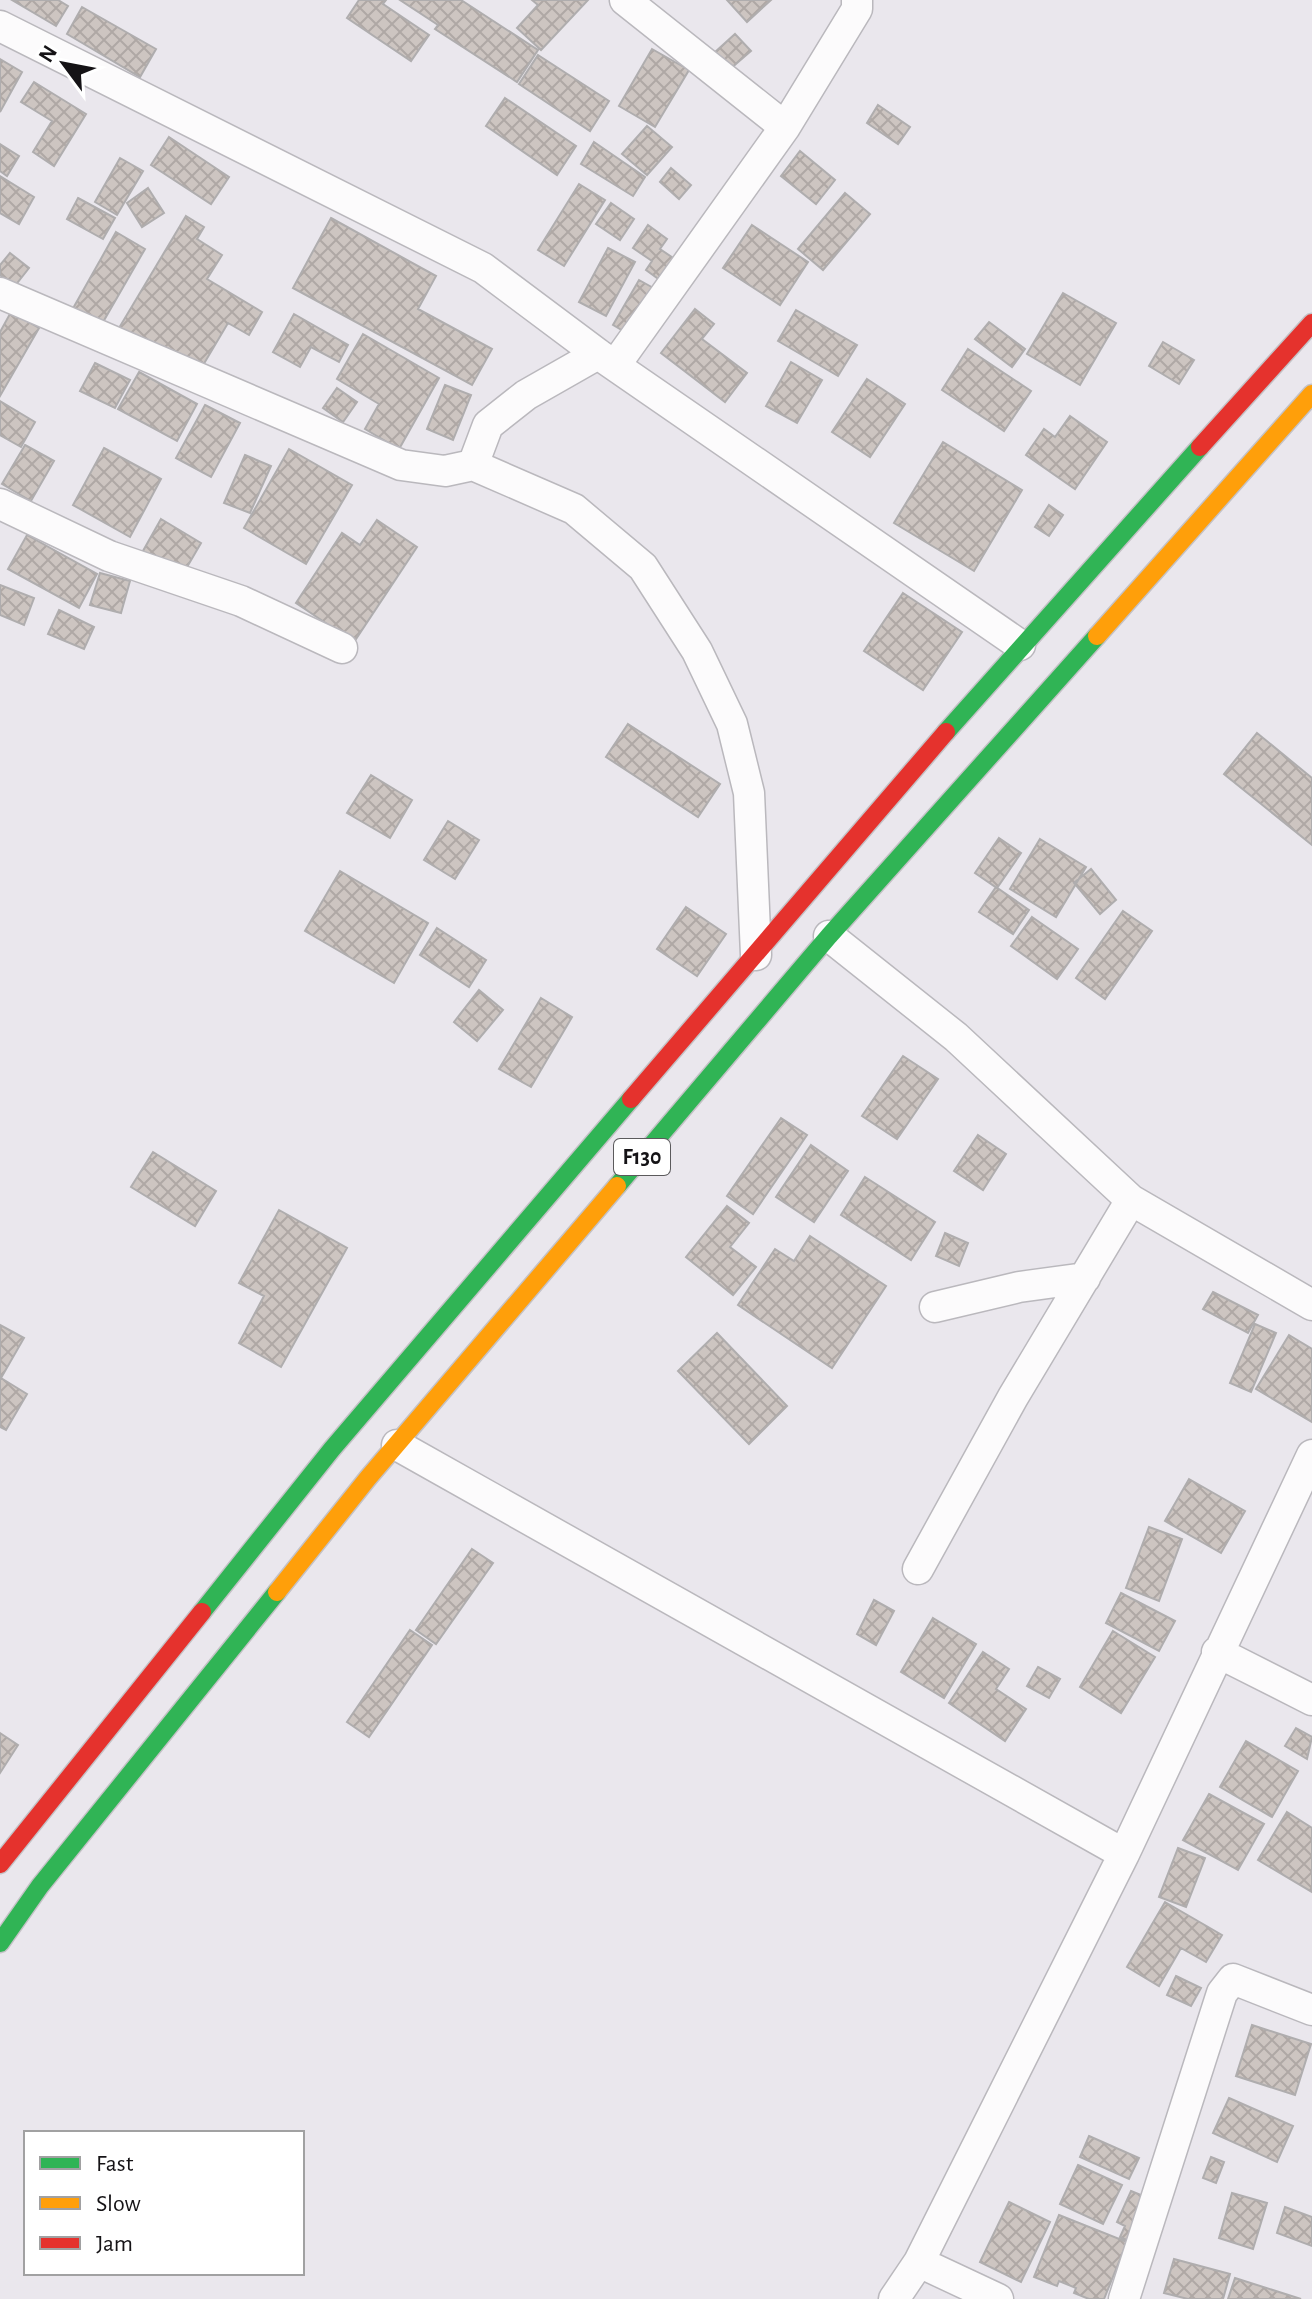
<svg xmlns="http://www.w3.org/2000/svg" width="1312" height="2299" font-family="'Alegreya Sans',sans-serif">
<defs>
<pattern id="building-cross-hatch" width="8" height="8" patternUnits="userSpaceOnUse" patternTransform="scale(2)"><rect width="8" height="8" fill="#cdc5c1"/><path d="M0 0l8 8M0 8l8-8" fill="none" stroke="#afa8a5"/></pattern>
</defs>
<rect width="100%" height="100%" fill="#eae7ed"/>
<path fill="url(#building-cross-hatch)" stroke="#afadae" stroke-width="2" d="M12 0H58L68 6 56 26Z
M359 0H386L383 4 429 35 411 61 347 18Z
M400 0H461L538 50 517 82 435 29 438 25Z
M532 0H588L541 50 517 28 538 5Z
M727 0H771L747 22Z
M82 7 156 49 140 77 67 34Z
M735 34 751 51 730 69 715 52Z
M652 49 689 70 655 127 619 106Z
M538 55 609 101 590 131 519 84Z
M0 59 22 72 0 112Z
M34 82 86 114 54 166 33 152 52 121 21 102Z
M505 98 576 146 557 175 486 126Z
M878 105 910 127 898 144 867 123Z
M647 126 672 147 647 175 622 154Z
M169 137 229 177 211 204 151 165Z
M594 142 645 177 633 196 581 164Z
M0 144 19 156 7 176 0 171Z
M800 151 835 180 816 204 781 176Z
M120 158 143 171 117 215 95 202Z
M671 168 691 185 679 199 660 182Z
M0 176 34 197 19 224 0 213Z
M579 184 605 200 564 266 538 250Z
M148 188 164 213 142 227 127 203Z
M845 193 870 214 823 270 798 249Z
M78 198 115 218 103 239 67 219Z
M611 203 634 219 620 240 596 224Z
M186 216 204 227 197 239 222 255 207 279 262 312 249 335 228 323 199 372 116 333Z
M331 218 436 276 418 309 492 349 472 385 293 288Z
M648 225 667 239 660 249 679 262 664 283 646 270 652 261 633 248Z
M752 225 808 262 780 305 723 268Z
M116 232 145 249 99 329 71 312Z
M608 248 635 262 606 316 579 302Z
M10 253 29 268 14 287 0 275V265Z
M639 280 657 290 630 335 613 325Z
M1063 293 1116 323 1080 385 1027 354Z
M695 309 714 324 702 339 747 373 725 402 661 353Z
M796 310 857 345 838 376 778 341Z
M11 312 39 328 0 396V332Z
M294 314 348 345 339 362 311 347 300 367 273 352Z
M989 322 1025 349 1012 367 975 339Z
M363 334 439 378 399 449 365 429 379 404 337 379Z
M1163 342 1194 360 1179 384 1149 366Z
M968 349 1031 391 1004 431 942 390Z
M791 362 822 380 797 423 766 406Z
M95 363 130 380 115 408 80 391Z
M139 372 197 404 177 441 118 409Z
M867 379 905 404 870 457 832 432Z
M445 385 471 395 453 440 427 429Z
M337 388 357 402 343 422 323 408Z
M0 401 35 422 21 447 0 435Z
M205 405 240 423 211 477 176 458Z
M1070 416 1107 442 1075 489 1026 455 1044 429 1055 437Z
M943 442 1022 490 974 571 894 523Z
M25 445 54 461 31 501 2 484Z
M104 448 161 479 130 537 73 505Z
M289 449 352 485 306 564 244 528Z
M245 455 271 466 250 513 224 503Z
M1049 505 1063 515 1049 536 1035 527Z
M161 519 201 543 183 574 143 551Z
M377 520 417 547 354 642 296 603 342 533 360 545Z
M27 535 97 574 79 608 8 569Z
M100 573 130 581 121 613 90 605Z
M0 585 34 598 24 625 0 615Z
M903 593 962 632 923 690 864 651Z
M59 610 94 627 84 649 48 634Z
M628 724 720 784 698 817 606 757Z
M1257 733 1312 778V845L1224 774Z
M371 775 412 800 390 838 347 813Z
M448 821 479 840 455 879 424 860Z
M999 838 1021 853 997 888 975 873Z
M1040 839 1086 867 1056 917 1010 889Z
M1091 869 1116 900 1100 914 1074 883Z
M340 871 428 923 394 983 305 931Z
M996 887 1029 910 1013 934 979 912Z
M686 907 726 934 697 976 657 949Z
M1123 911 1152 931 1105 999 1076 978Z
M1032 917 1078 949 1057 979 1011 946Z
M437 928 486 960 469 987 420 955Z
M479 990 503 1010 477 1041 454 1022Z
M541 998 572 1017 531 1087 499 1069Z
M903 1056 938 1079 897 1139 862 1116Z
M781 1118 807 1135 753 1214 727 1196Z
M978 1135 1006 1154 983 1190 954 1171Z
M811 1145 848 1171 814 1222 776 1197Z
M153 1152 216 1191 195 1226 131 1187Z
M865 1177 935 1222 911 1260 841 1215Z
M727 1206 749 1223 730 1247 756 1267 733 1295 686 1257Z
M279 1210 347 1248 281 1367 239 1343 264 1296 239 1283Z
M945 1233 968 1243 959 1266 936 1256Z
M810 1236 886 1286 832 1368 738 1305 775 1249 794 1261Z
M1213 1292 1258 1315 1248 1333 1203 1309Z
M1255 1324 1276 1333 1251 1392 1230 1383Z
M0 1325 24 1338 1 1378 27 1394 6 1430 0 1427Z
M717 1333 787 1406 749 1444 678 1371Z
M1289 1335 1312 1349V1422L1256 1389Z
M1189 1479 1245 1511 1221 1553 1165 1521Z
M1149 1527 1182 1539 1159 1601 1126 1588Z
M472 1549 493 1563 436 1644 416 1630Z
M1121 1593 1175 1621 1159 1651 1106 1623Z
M874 1600 894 1611 876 1645 857 1634Z
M933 1618 976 1644 944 1698 901 1672Z
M410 1630 432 1645 369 1737 347 1722Z
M1113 1631 1155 1657 1121 1713 1080 1687Z
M983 1652 1009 1669 996 1689 1026 1709 1005 1741 949 1703Z
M1038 1667 1060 1679 1049 1698 1027 1686Z
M1296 1728 1312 1737 1307 1759 1285 1746Z
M0 1733 18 1745 0 1773Z
M1246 1741 1298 1771 1272 1817 1220 1787Z
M1209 1794 1264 1824 1238 1870 1183 1840Z
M1287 1812 1312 1828V1892L1258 1860Z
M1178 1848 1205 1858 1186 1907 1159 1897Z
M1165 1902 1222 1935 1206 1962 1181 1948 1159 1986 1127 1967Z
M1176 1976 1201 1988 1191 2006 1167 1995Z
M1252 2025 1311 2044 1295 2095 1236 2076Z
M1229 2098 1293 2126 1277 2162 1213 2133Z
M1089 2136 1139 2158 1129 2179 1080 2157Z
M1211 2157 1224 2162 1216 2183 1203 2178Z
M1078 2165 1122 2185 1103 2224 1060 2204Z
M1131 2191 1153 2200 1133 2243 1120 2237 1125 2226 1117 2222Z
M1232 2193 1267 2203 1253 2249 1219 2238Z
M1009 2202 1050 2222 1021 2282 980 2262Z
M1285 2207 1312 2217V2246L1277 2233Z
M1059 2215 1127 2242 1104 2299H1089L1074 2293 1076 2288 1059 2281 1057 2286 1034 2277Z
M1174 2259 1230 2274 1223 2299H1188L1164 2293Z
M1235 2278 1301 2299H1228Z"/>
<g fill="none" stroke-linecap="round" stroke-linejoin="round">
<g stroke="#bab8bd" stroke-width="33">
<path id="street" d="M625 0 785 127
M0 26 483 268 598 354 1020 645
M0 293 401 465 445 471 473 465 574 509 643 567 697 651 732 724 749 793 756 955
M616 364 785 127 857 9V0
M473 465 488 425 526 395 598 354
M0 504 109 556 241 601 342 648
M829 936 956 1037 1131 1200 1312 1305
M935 1307 1019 1287 1085 1278
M397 1445 1124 1854
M918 1569 1013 1397 1131 1200
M1217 1652 1312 1700
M919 2262 998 2299
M894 2299 919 2262 1124 1854 1312 1455
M1124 2299 1222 1993 1233 1979 1312 2010"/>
</g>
<g stroke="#c4c2c6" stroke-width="21">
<path id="fast" d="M946 732 1200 447
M617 1186 829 936 1097 636
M202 1612 332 1449 631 1099
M0 1943 40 1886 277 1592"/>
</g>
<g stroke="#c4c2c6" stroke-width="21">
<path id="slow" d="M1097 636 1312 394
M277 1592 368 1478 617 1186"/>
</g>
<g stroke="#c4c2c6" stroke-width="21">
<path id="jam" d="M1200 447 1312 323
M631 1099 946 732
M0 1864 202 1612"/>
</g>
<use href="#street" stroke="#fcfbfc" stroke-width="30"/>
<use href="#fast" stroke="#30b455" stroke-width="18"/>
<use href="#slow" stroke="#ff9f0a" stroke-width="18"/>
<use href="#jam" stroke="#e5322d" stroke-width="18"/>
</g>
<g text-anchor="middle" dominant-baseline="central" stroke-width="8" stroke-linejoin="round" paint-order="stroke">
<rect fill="#fff" stroke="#5b5a5c" stroke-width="2" x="614" y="1139" width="56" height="36" rx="6"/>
<g font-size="22" font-weight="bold" fill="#151316">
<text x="642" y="1157">F130</text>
</g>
</g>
<rect x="24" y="2131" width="280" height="144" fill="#ffffff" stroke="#a1a1a2" stroke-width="2"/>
<rect x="40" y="2157" width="40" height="12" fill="#30b455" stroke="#a1a1a2" stroke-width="2"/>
<text x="96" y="2171" font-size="24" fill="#151316">Fast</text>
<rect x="40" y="2197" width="40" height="12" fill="#ff9f0a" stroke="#a1a1a2" stroke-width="2"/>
<text x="96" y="2211" font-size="24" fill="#151316">Slow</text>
<rect x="40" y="2237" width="40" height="12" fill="#e5322d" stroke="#a1a1a2" stroke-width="2"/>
<text x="96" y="2251" font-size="24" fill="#151316">Jam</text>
<g transform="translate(64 64) rotate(302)" stroke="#ffffff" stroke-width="6" paint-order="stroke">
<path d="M0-6L14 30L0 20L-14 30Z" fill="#151316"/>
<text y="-12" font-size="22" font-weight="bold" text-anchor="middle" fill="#151316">N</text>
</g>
</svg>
